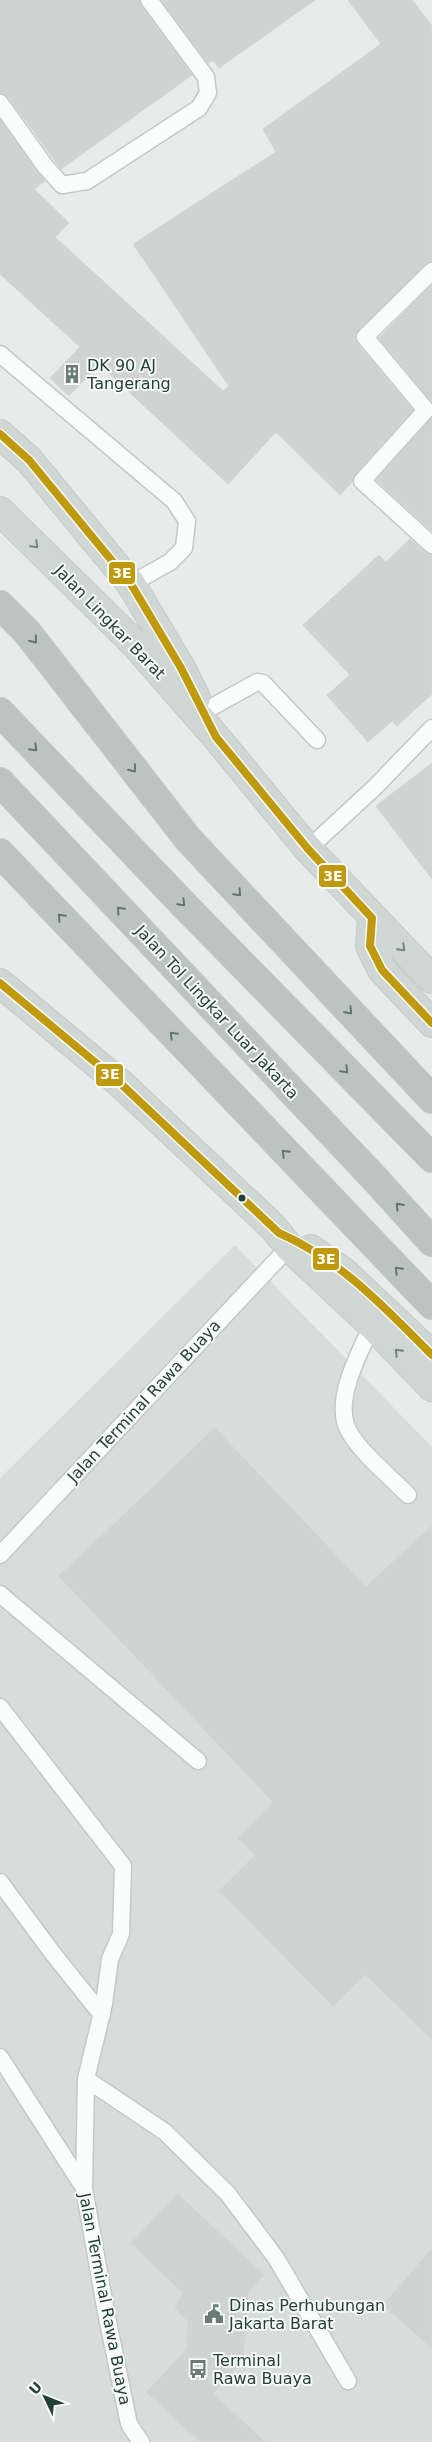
<svg xmlns="http://www.w3.org/2000/svg" width="432" height="2442" font-family="'DejaVu Sans',sans-serif">
<rect width="100%" height="100%" fill="#e7ecea"/>
<path fill="#d6ddda" d="M235 1245 432 1447V2442H0V1478Z"/>
<path fill="#cfd3d1" stroke="#d0d5d3" d="M0 0H139L141 6 192 75 61 169 8 97 0 93Z
M161 0H315L219 68 213 60 208 63Z
M348 0H412L432 26V261L425 264 355 335 357 343 413 410 355 474 352 482 340 495 276 432 228 484 99 364 69 396 50 378 80 347 0 274V120L45 181 34 189 69 223 55 237 223 391 229 386 133 244 276 152 263 129 381 44Z
M432 285V402L379 338Z
M432 418V531L376 480Z
M410 539 425 552 432 555V694L397 726 392 721 368 742 327 695 350 675 303 625 379 555 386 562Z
M432 763V879L376 806Z
M215 1428 366 1587 432 1526V2040L365 1974 333 2006 219 1891 255 1855 238 1838 273 1802 59 1576Z
M178 2194 264 2275 248 2292 243 2360 213 2394 265 2442H200L147 2392 187 2349 188 2321 175 2308 183 2293 131 2243Z
M432 2249V2348L383 2305Z"/>
<g fill="none" stroke-linecap="round" stroke-linejoin="round">
<g stroke="#c4c9c7" stroke-width="19">
<path id="lane" d="M0 103 45 166 62 185 87 181 199 108 208 93 206 77 149 0
M432 271 365 337 426 410 362 481 432 545
M0 354 174 501 187 521 184 548 170 562 131 584
M203 712 257 682 263 683 317 740
M308 849 375 787 432 728
M372 1325C360 1352 336 1395 346 1425 355 1449 390 1476 408 1495
M0 1555 289 1247
M0 1594 198 1761
M0 1707 123 1866 121 1934 110 1959 104 2004 86 2079 84 2188
M0 1882 51 1951 102 2015
M0 2057 84 2188 106 2312 129 2424 141 2442
M86 2079 165 2132 228 2194 276 2258 348 2381"/>
</g>
<g stroke="#c2cac9" stroke-width="30">
<path id="primary" d="M0 434 29 460 131 584 181 668 196 698
M0 511 133 642 216 737 308 849 432 979
M372 918 370 946 382 970 432 1023
M0 983 120 1083 273 1227 289 1247 372 1325 432 1387
M311 1249 345 1273 432 1355"/>
</g>
<g stroke="#c2cac9" stroke-width="30">
<path id="highway" d="M0 605 27 632 188 839 432 1099
M0 712 184 905 432 1158
M0 782 376 1180 432 1242
M0 853 432 1305"/>
</g>
<use href="#lane" stroke="#fbfcfc" stroke-width="16"/>
<use href="#primary" stroke="#cfd7d5" stroke-width="28"/>
<use href="#highway" stroke="#bcc4c2" stroke-width="28"/>
<g stroke="#f6faf8" stroke-width="11">
<path id="bus-1" d="M0 434 29 460 131 584 181 668 216 737 308 849 372 918 370 946 382 970 432 1023
M0 983 120 1083 279 1233C341 1260 385 1308 432 1355"/>
</g>
<use href="#bus-1" stroke="#c09a0e" stroke-width="8"/>
</g>
<defs><path id="oneway-chevron" d="M-2-3.5L2.5 0L-2 3.5" fill="none" stroke-width="1.6" stroke-linecap="round" stroke-linejoin="round" transform="scale(1.25)"/></defs>
<g stroke="#71847f">
<use href="#oneway-chevron" transform="translate(35 545) rotate(45)"/>
<use href="#oneway-chevron" transform="translate(402 948) rotate(45)"/>
<use href="#oneway-chevron" transform="translate(398 1352) rotate(-134)"/>
</g>
<g stroke="#617570">
<use href="#oneway-chevron" transform="translate(34 640) rotate(52)"/>
<use href="#oneway-chevron" transform="translate(34 748) rotate(46)"/>
<use href="#oneway-chevron" transform="translate(133 769) rotate(52)"/>
<use href="#oneway-chevron" transform="translate(238 893) rotate(47)"/>
<use href="#oneway-chevron" transform="translate(182 903) rotate(46)"/>
<use href="#oneway-chevron" transform="translate(120 910) rotate(-133)"/>
<use href="#oneway-chevron" transform="translate(61 917) rotate(-134)"/>
<use href="#oneway-chevron" transform="translate(349 1011) rotate(47)"/>
<use href="#oneway-chevron" transform="translate(173 1035) rotate(-134)"/>
<use href="#oneway-chevron" transform="translate(345 1070) rotate(46)"/>
<use href="#oneway-chevron" transform="translate(285 1153) rotate(-134)"/>
<use href="#oneway-chevron" transform="translate(399 1206) rotate(-132)"/>
<use href="#oneway-chevron" transform="translate(398 1270) rotate(-134)"/>
</g>
<defs>
<g id="building-bare" transform="scale(1.5)"><path d="M-4-6H4V6H1V3H-1V6H-4ZM-2.5-4.3h1.7v1.8h-1.7ZM.8-4.3h1.7v1.8H.8ZM-2.5-1h1.7V.8h-1.7ZM.8-1h1.7V.8H.8Z" fill="#697c77" stroke="#f6faf8" stroke-width="2.5" paint-order="stroke"/></g>
<g id="civic-bare" transform="scale(1.5)"><path d="M-.6-6.5H3V-4.5H.6V-3L4-1V1h2V6H-6V1h2V-1L-.6-3ZM-1.2 2.5V6h2.4V2.5Z" fill="#697c77" stroke="#f6faf8" stroke-width="2.5" paint-order="stroke"/></g>
<g id="bus-bare" transform="scale(1.5)"><path d="M-5-6H5V4H4V6H2V4H-2V6H-4V4H-5ZM-3.5-4V0h7V-4ZM-3.5 1.2v1.5H-2V1.2ZM2 1.2v1.5H3.5V1.2Z" fill="#697c77" stroke="#f6faf8" stroke-width="2.5" paint-order="stroke"/></g>
</defs>
<g fill-rule="evenodd">
<use href="#building-bare" x="72" y="374"/>
<use href="#civic-bare" x="214" y="2314"/>
<use href="#bus-bare" x="198" y="2369"/>
</g>
<circle fill="#254039" stroke="#f6faf8" stroke-width="2" cx="242" cy="1198" r="4.5"/>
<g text-anchor="middle" dominant-baseline="central" stroke-width="4" stroke-linejoin="round" paint-order="stroke">
<g font-size="16" fill="#254039" stroke="#f6faf8" text-anchor="start">
<text x="87" y="365">DK 90 AJ<tspan x="87" dy="18">Tangerang</tspan></text>
<text x="229" y="2305">Dinas Perhubungan<tspan x="229" dy="18">Jakarta Barat</tspan></text>
<text x="213" y="2360">Terminal<tspan x="213" dy="18">Rawa Buaya</tspan></text>
</g>
<g font-size="16" fill="#254039" stroke="#f6faf8">
<text transform="translate(110 622) rotate(46)">Jalan Lingkar Barat</text>
<text transform="translate(217 1012) rotate(47)">Jalan Tol Lingkar Luar Jakarta</text>
<text transform="translate(144 1401) rotate(-47)">Jalan Terminal Rawa Buaya</text>
<text transform="translate(105 2299) rotate(79)">Jalan Terminal Rawa Buaya</text>
</g>
</g>
<g stroke="#f6faf8" stroke-width="2">
<rect x="108" y="561" width="28" height="24" rx="5" fill="#c09a0e"/>
<rect x="318" y="864" width="29" height="24" rx="5" fill="#c09a0e"/>
<rect x="95" y="1063" width="29" height="24" rx="5" fill="#c09a0e"/>
<rect x="312" y="1247" width="28" height="24" rx="5" fill="#c09a0e"/>
</g>
<g font-size="14" text-anchor="middle" font-weight="bold" fill="#fff">
<text x="122" y="578">3E</text>
<text x="333" y="881">3E</text>
<text x="110" y="1079">3E</text>
<text x="326" y="1264">3E</text>
</g>
<g transform="translate(45 2397) rotate(313)" stroke="#f6faf8" stroke-width="4" paint-order="stroke">
<path d="M0-4L9 19L0 12L-9 19Z" fill="#254039"/>
<text y="-8" font-size="14" font-weight="bold" text-anchor="middle" fill="#254039">U</text>
</g>
</svg>
